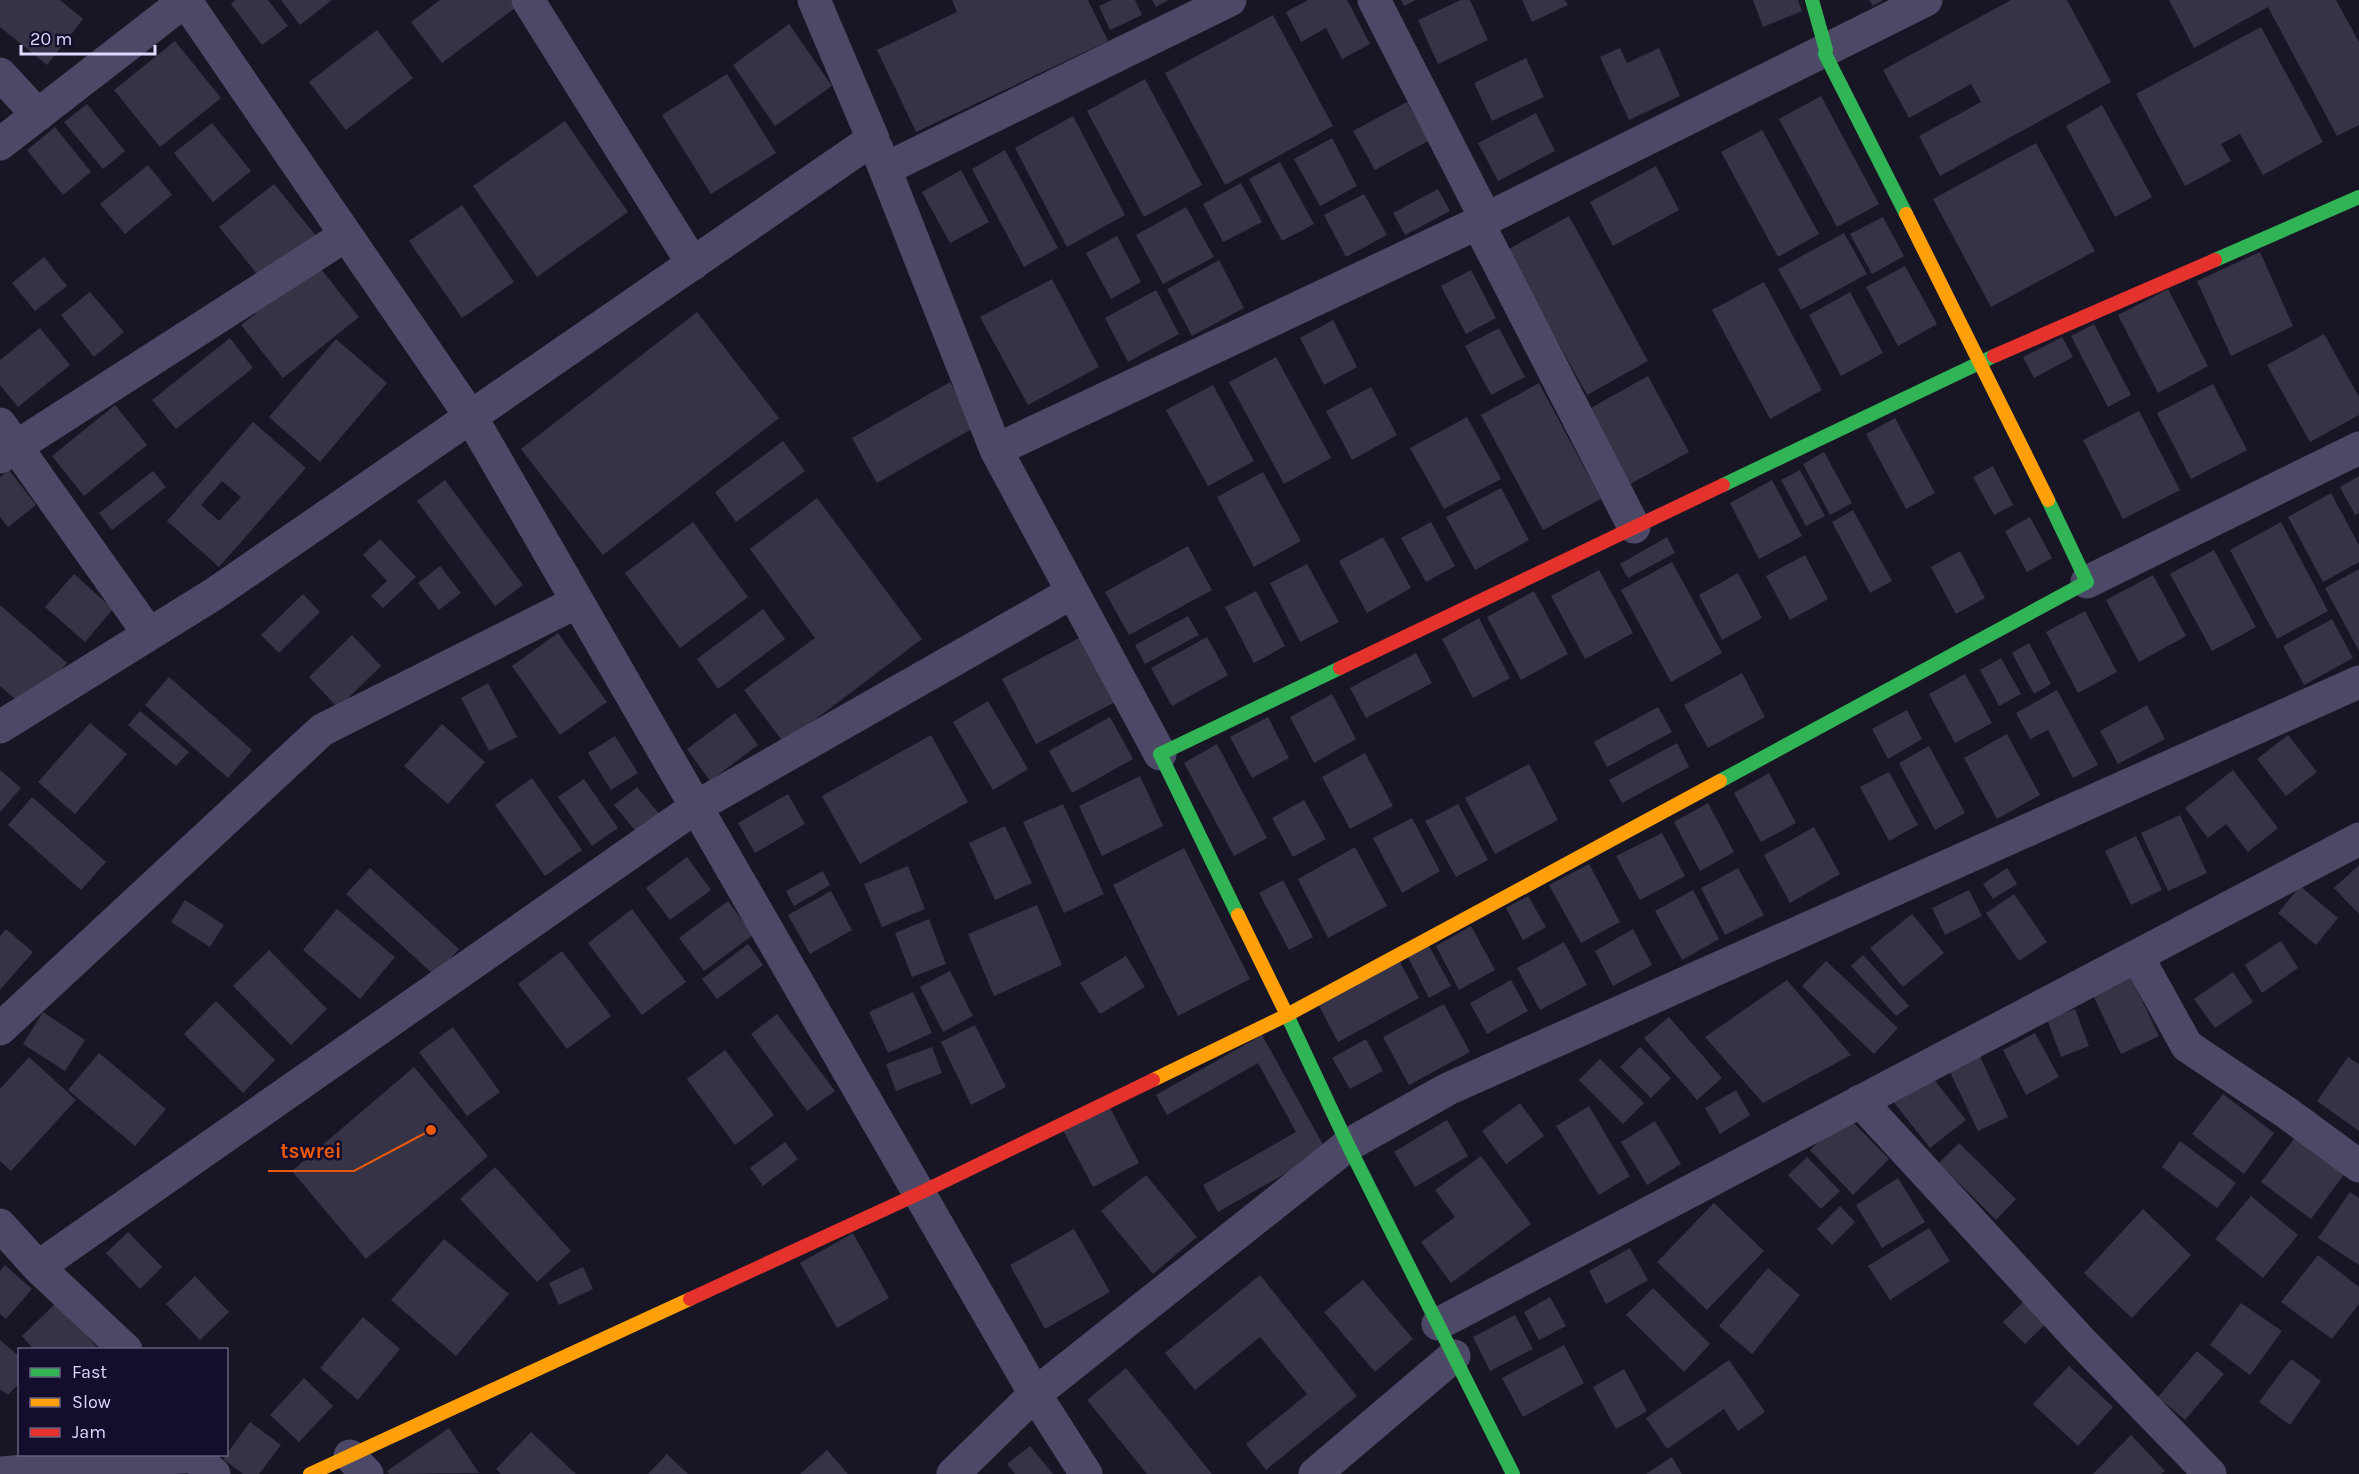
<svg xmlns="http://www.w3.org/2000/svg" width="2359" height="1474" font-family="Karla,sans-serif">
<rect width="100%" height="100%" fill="#181525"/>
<path fill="#373346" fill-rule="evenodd" d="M0 0H60L83 19 47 65 0 27Z
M235 0H268L288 26 262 45 231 4Z
M281 0H332L300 25Z
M440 0H522L523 2 442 63 411 22Z
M952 0H1088L1108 41 916 132 877 50 957 12Z
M1112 0H1135L1142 15 1110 30 1099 6Z
M1152 0H1168L1156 7Z
M1308 0H1347L1370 44 1342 59 1326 28 1301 42 1286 12Z
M1401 0H1416L1404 6Z
M1461 0H1470L1488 40 1438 64 1418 20Z
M1522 0H1565L1568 5 1532 22Z
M1753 0H1798L1802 11 1763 27Z
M1869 0H1883L1873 6Z
M2011 0H2067L2111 82 1940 176 1919 136 1981 102 1971 84 1909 118 1883 70Z
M2169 0H2336L2359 42V125L2337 136 2268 7 2194 48Z
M1273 15 1333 126 1225 185 1165 73Z
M789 24 832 86 775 126 733 65Z
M2261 27 2323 142 2263 175 2240 134 2221 144 2231 161 2185 186 2136 94Z
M377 30 413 78 346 130 309 82Z
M175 41 221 98 160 147 114 90Z
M1620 48 1627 63 1659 48 1680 96 1629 120 1600 57Z
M1526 58 1544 97 1492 121 1474 83Z
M727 74 776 153 711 194 662 115Z
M1145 79 1202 185 1144 217 1087 111Z
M1821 96 1879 204 1837 227 1779 119Z
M1407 102 1428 141 1375 170 1353 131Z
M87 104 125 151 103 169 64 122Z
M2102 105 2152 197 2115 217 2066 126Z
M1536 113 1555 151 1498 181 1478 143Z
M1073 116 1125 215 1067 247 1015 148Z
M565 121 628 212 537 277 473 186Z
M212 123 251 171 213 202 174 153Z
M55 127 91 172 63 195 27 150Z
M1762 130 1819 234 1778 257 1721 152Z
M1332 138 1357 186 1320 206 1294 159Z
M2036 143 2095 251 1991 307 1933 199Z
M1005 150 1058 248 1024 267 972 169Z
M1280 162 1314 224 1282 241 1249 179Z
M148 165 172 195 125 234 100 204Z
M1656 166 1679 210 1613 246 1590 202Z
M961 170 989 222 950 243 922 192Z
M1241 183 1262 222 1223 242 1203 204Z
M274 184 317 237 262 280 219 227Z
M1438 189 1450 211 1405 235 1393 213Z
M1364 194 1387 235 1346 257 1324 215Z
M462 205 514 282 462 318 409 241Z
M1186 207 1214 257 1163 284 1136 235Z
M1569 216 1648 361 1587 395 1507 250Z
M1883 217 1904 256 1872 274 1850 234Z
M1844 233 1867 274 1801 310 1778 269Z
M1117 236 1141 282 1111 299 1086 253Z
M2260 252 2293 326 2231 356 2197 281Z
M44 257 67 286 35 311 12 283Z
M1219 260 1244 308 1192 336 1167 289Z
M317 264 359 317 283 378 241 325Z
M1905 266 1937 324 1898 346 1866 287Z
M1471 270 1496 318 1466 334 1441 286Z
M1052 279 1099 367 1028 405 980 317Z
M1764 282 1822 390 1770 419 1712 310Z
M2168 289 2208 366 2158 393 2118 315Z
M1156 290 1179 334 1128 362 1105 318Z
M90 292 124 332 94 357 61 315Z
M1850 292 1883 353 1841 376 1809 315Z
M697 312 779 418 603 555 521 449Z
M1333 320 1357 367 1324 385 1300 338Z
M2094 324 2131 395 2108 407 2071 336Z
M40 328 70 365 18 407 0 385V360Z
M1499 328 1525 377 1491 395 1465 346Z
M2324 334 2359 397V415L2310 442 2267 365Z
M2062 337 2073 357 2034 378 2023 357Z
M230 338 253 368 176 429 152 400Z
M336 339 387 383 320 462 269 417Z
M1276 357 1331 458 1284 484 1229 382Z
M1648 376 1689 452 1630 484 1589 409Z
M950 382 975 427 877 483 852 438Z
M1539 383 1601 499 1543 530 1481 415Z
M2213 384 2247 450 2191 479 2157 413Z
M1213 385 1254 461 1208 486 1166 410Z
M1371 387 1397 435 1352 460 1326 411Z
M115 405 147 445 84 496 52 456Z
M2139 411 2180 490 2123 519 2083 440Z
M1467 417 1501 479 1444 509 1410 448Z
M1895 418 1935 493 1906 509 1866 434Z
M253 422 306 468 219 567 167 521ZM222 481 241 497 219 521 201 505Z
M783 441 805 471 736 522 715 492Z
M1824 452 1852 503 1830 515 1803 464Z
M1993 466 2013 505 1994 515 1973 477Z
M9 470 36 505 8 527 0 517V477Z
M1800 470 1825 516 1806 526 1781 480Z
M153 471 166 487 112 530 99 513Z
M1263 472 1301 541 1254 567 1217 497Z
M2359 476V513L2355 515 2340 487Z
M445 480 523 585 495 606 417 501Z
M1772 480 1802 536 1759 559 1730 503Z
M1501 488 1529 540 1475 570 1446 517Z
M2331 493 2359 545V562L2323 582 2288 517Z
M817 498 922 639 784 743 744 690 815 638 750 549Z
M1853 510 1892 581 1870 593 1832 522Z
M2030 517 2052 558 2027 572 2005 531Z
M693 522 748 597 680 648 625 573Z
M1431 522 1455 566 1426 582 1401 538Z
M2281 522 2328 611 2277 639 2230 550Z
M1383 537 1411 588 1367 613 1339 561Z
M1667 537 1675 553 1628 578 1620 564Z
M380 539 416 577 383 608 371 596 387 581 363 555Z
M1188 546 1212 590 1129 635 1105 592Z
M2214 550 2256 627 2212 651 2170 574Z
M1960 551 1985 598 1956 614 1931 567Z
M1805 555 1828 599 1790 620 1766 576Z
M1672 562 1722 653 1671 682 1621 590Z
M1307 564 1339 622 1300 642 1270 583Z
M440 566 461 593 439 610 418 583Z
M2359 569V651L2325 588Z
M1599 570 1633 633 1585 659 1551 596Z
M1738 573 1762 618 1722 640 1699 595Z
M74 574 113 609 85 642 45 607Z
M2153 575 2186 636 2139 662 2106 600Z
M1256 591 1285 646 1254 663 1225 607Z
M1534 591 1568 654 1521 680 1487 617Z
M303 594 320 612 279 653 261 635Z
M0 605 67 663 27 709 0 686Z
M763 609 785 639 718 689 697 659Z
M2085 611 2117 672 2078 693 2046 632Z
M1188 616 1199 635 1145 664 1135 645Z
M1479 618 1510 678 1473 698 1442 639Z
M2332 619 2353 658 2304 685 2283 646Z
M558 633 607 702 560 735 512 666Z
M352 635 381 666 338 708 309 677Z
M1081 637 1115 702 1036 744 1002 679Z
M1207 637 1228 675 1172 706 1151 668Z
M2029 643 2051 684 2034 694 2012 653Z
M1416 653 1432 683 1366 718 1350 688Z
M2001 658 2021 694 1999 706 1980 670Z
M1742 673 1765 717 1708 748 1684 705Z
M1965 674 1992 723 1955 743 1929 694Z
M169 677 252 750 228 778 145 705Z
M488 683 517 737 489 751 461 698Z
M2057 690 2098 765 2073 778 2048 730 2030 739 2016 713Z
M1332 694 1356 739 1314 763 1290 717Z
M988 701 1028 769 993 790 953 722Z
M2147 705 2165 739 2118 764 2100 731Z
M1658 707 1672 732 1607 767 1594 742Z
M1907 710 1922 739 1888 759 1872 729Z
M140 711 189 752 176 766 128 725Z
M735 713 758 745 710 781 687 749Z
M1110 717 1133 759 1072 793 1049 751Z
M1268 717 1289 758 1252 778 1230 737Z
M90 723 127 754 75 814 38 782Z
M442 724 485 762 448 804 404 766Z
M2007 734 2040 795 1997 819 1964 758Z
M931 735 968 802 860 864 822 796Z
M2288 735 2317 772 2286 796 2257 759Z
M615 736 638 773 611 790 588 753Z
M1677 743 1689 767 1622 803 1609 780Z
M1217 744 1267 838 1234 856 1184 763Z
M1929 746 1965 813 1935 830 1899 763Z
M1365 753 1393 806 1350 829 1322 777Z
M1529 764 1558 820 1495 854 1465 798Z
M0 770 21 788 0 812Z
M2233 770 2278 828 2248 852 2226 824 2208 838 2185 808Z
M1889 772 1918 825 1889 841 1860 787Z
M1769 773 1796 823 1761 842 1734 793Z
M1140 776 1163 826 1102 856 1079 806Z
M532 778 582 850 545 876 495 805Z
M584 779 618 828 592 846 558 797Z
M637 787 661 816 639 835 614 805Z
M788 794 805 824 755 853 738 823Z
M32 797 106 862 81 890 8 825Z
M1304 800 1326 839 1293 857 1272 818Z
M1708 803 1734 852 1700 871 1674 822Z
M1063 804 1104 894 1064 913 1023 822Z
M1458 804 1488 860 1456 877 1425 821Z
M2180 815 2207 873 2168 891 2141 833Z
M1412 818 1440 871 1402 893 1373 838Z
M1005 826 1032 883 995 900 969 843Z
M1814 827 1840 874 1790 903 1764 855Z
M1662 833 1685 876 1640 900 1616 856Z
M2136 836 2162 890 2131 905 2105 851Z
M1355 847 1387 906 1328 938 1298 879Z
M1184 848 1250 979 1178 1016 1113 885Z
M687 857 711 890 670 920 646 888Z
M1589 864 1620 922 1581 943 1549 885Z
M2359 865V914L2334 888Z
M908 866 925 909 882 927 864 884Z
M370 868 459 949 435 976 346 894Z
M1738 868 1764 915 1725 935 1701 888Z
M2007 868 2017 884 1993 899 1983 884Z
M823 871 830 885 794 906 786 891Z
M1283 880 1313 937 1289 950 1259 893Z
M2300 886 2338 918 2316 945 2278 913Z
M1693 890 1719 939 1682 960 1655 911Z
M1969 890 1982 916 1945 935 1932 908Z
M831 891 852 930 810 954 788 915Z
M2014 894 2047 942 2019 961 1986 913Z
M1528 896 1546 927 1523 940 1506 908Z
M185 900 224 925 210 947 171 922Z
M728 901 753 935 704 971 679 938Z
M1037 905 1062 965 994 996 968 934Z
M337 909 395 957 360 999 303 950Z
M632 909 686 982 642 1015 588 943Z
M1912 914 1944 953 1903 987 1870 948Z
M929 919 946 964 912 977 895 933Z
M1471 926 1495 970 1459 990 1436 946Z
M6 929 33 952 0 990V936Z
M1633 929 1652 965 1613 986 1595 951Z
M2281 941 2298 968 2262 993 2245 965Z
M1564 942 1587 985 1540 1010 1517 968Z
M748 944 763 965 717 999 702 979Z
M1429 946 1451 986 1429 998 1408 957Z
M269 950 327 1009 291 1045 233 986Z
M562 951 611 1016 567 1049 518 984Z
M1863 955 1909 1006 1896 1016 1851 966Z
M1126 956 1145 987 1100 1014 1080 983Z
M1399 960 1419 998 1338 1042 1318 1004Z
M1826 961 1898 1028 1874 1054 1802 986Z
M950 971 973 1016 943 1032 920 987Z
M2233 972 2253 1002 2215 1028 2194 999Z
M2130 975 2159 1036 2121 1054 2092 993Z
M1511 980 1528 1011 1487 1034 1470 1003Z
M1787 980 1851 1055 1763 1103 1705 1037Z
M913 992 932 1033 888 1053 869 1012Z
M216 1001 275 1060 243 1093 184 1034Z
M1444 1004 1470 1052 1409 1085 1383 1037Z
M2075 1009 2089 1046 2061 1057 2047 1019Z
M43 1012 85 1040 65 1071 23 1044Z
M777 1014 835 1091 807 1111 751 1034Z
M1669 1017 1722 1078 1697 1100 1644 1038Z
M975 1025 1006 1087 971 1105 941 1042Z
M453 1027 500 1092 467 1116 419 1052Z
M2035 1033 2059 1077 2026 1095 2003 1050Z
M1262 1035 1326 1150 1218 1212 1203 1185 1296 1132 1258 1063 1167 1115 1156 1095Z
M1366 1039 1383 1071 1350 1089 1332 1058Z
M932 1047 942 1073 896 1091 886 1064Z
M1640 1047 1671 1078 1651 1098 1620 1067Z
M725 1050 774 1115 735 1145 687 1079Z
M1978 1052 2008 1117 1978 1131 1947 1066Z
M99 1053 166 1109 135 1146 68 1090Z
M29 1057 76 1100 11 1171 0 1161V1089Z
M2348 1057 2359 1064V1131L2317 1101Z
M1600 1059 1644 1103 1623 1124 1579 1080Z
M414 1067 488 1156 366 1259 292 1171Z
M1928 1072 1966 1120 1930 1148 1892 1100Z
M1736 1090 1750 1115 1720 1134 1705 1108Z
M2223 1094 2274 1133 2244 1174 2192 1134Z
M1520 1103 1544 1136 1506 1164 1482 1131Z
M1109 1106 1139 1163 1093 1187 1063 1130Z
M1589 1106 1630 1176 1599 1195 1556 1126Z
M1846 1115 1889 1159 1853 1195 1810 1150Z
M1447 1120 1468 1156 1415 1187 1394 1152Z
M1655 1121 1681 1164 1647 1185 1621 1142Z
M2297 1135 2346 1172 2311 1219 2261 1182Z
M2180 1141 2236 1183 2217 1208 2162 1167Z
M785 1142 798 1159 763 1186 750 1168Z
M1959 1143 2016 1199 1996 1220 1939 1163Z
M1481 1156 1531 1224 1451 1283 1421 1242 1455 1217 1435 1190Z
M1807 1157 1840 1191 1821 1209 1788 1175Z
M495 1167 571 1251 537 1282 460 1199Z
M1146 1175 1197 1237 1153 1274 1101 1211Z
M1898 1178 1925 1222 1882 1248 1856 1205Z
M2350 1192 2359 1198V1265L2318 1238Z
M2251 1196 2298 1235 2263 1278 2215 1239Z
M1714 1203 1764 1251 1707 1310 1657 1262Z
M1840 1206 1855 1222 1832 1245 1817 1229Z
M2143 1209 2191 1255 2132 1318 2084 1273Z
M1929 1228 1950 1261 1890 1300 1868 1266Z
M1074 1229 1110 1292 1045 1329 1010 1265Z
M128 1232 162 1267 140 1289 106 1253Z
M853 1233 889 1298 837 1328 800 1263Z
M444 1239 509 1294 456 1356 391 1300Z
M1630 1248 1648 1280 1606 1304 1589 1271Z
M2318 1255 2359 1287V1304L2332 1339 2281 1302Z
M5 1265 32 1289 6 1319 0 1314V1271Z
M583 1267 593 1289 559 1305 549 1283Z
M1768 1268 1800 1295 1752 1354 1719 1326Z
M1260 1275 1357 1396 1266 1470 1246 1444 1307 1394 1260 1337 1195 1390 1165 1353Z
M195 1276 229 1312 200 1340 166 1304Z
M1363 1280 1413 1339 1375 1372 1324 1312Z
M1653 1288 1710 1344 1684 1372 1626 1315Z
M1550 1297 1566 1326 1539 1340 1524 1312Z
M2028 1297 2050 1320 2025 1344 2003 1322Z
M56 1303 100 1350H34L22 1336Z
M2241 1303 2282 1331 2250 1375 2210 1345Z
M1515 1315 1533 1349 1490 1371 1473 1337Z
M363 1317 400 1349 358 1400 320 1368Z
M0 1340 20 1357V1382L8 1395 0 1389Z
M1564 1345 1584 1383 1523 1417 1502 1378Z
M2197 1351 2224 1374 2185 1420 2158 1397Z
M2291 1359 2321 1381 2290 1425 2259 1402Z
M1729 1360 1765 1412 1738 1431 1724 1409 1667 1449 1646 1418Z
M2069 1366 2113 1407 2078 1446 2033 1404Z
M1126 1368 1212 1474H1147L1087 1400Z
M1624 1369 1647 1411 1616 1429 1593 1387Z
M304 1378 333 1406 299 1442 270 1415Z
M250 1422 281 1445 259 1474H243L223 1459Z
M449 1428 479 1473 389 1474 387 1471Z
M531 1432 576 1474H501L496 1469Z
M2131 1435 2165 1471 2161 1474H2093Z
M1030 1446 1053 1474H1015L1007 1464Z
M827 1450 848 1474H800Z
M667 1454 688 1474H648Z
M1672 1457 1682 1474H1646Z"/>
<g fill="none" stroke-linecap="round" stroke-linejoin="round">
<path stroke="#4b4966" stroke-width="33" d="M185 0 471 417 1035 1394 1086 1474
M528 0 693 264
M1374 0 1486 219
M0 74 38 115
M0 144 186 0
M877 149 996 450
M885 169 1230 0
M1478 223 1634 527
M0 424 149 634
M0 457 346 235
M2087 582 2359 448
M0 727 214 594 873 139 814 0
M1160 754 996 450 1478 223 1926 0
M2137 956 2187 1046 2287 1113 2359 1166
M0 1029 322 730 577 602
M1860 1101 2079 1339 2210 1474
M0 1225 38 1267
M1438 1324 2359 839
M126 1350 38 1267 696 807 1071 593
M350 1456 367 1474
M0 1473 193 1456 214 1474
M953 1474 1035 1394 1348 1145 1448 1089 2359 682
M1315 1474 1454 1356"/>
<path stroke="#30b455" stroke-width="14" d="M1812 0 1826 50 1825 54 1906 214
M2215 260 2359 197
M1723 485 1994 356
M1720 781 2087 582 2048 500
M1238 915 1160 754 1340 668
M1287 1015 1348 1145 1513 1474"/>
<path stroke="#ff9f0a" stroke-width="14" d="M1906 214 2048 500
M1287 1015 1720 781
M1153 1080 1287 1015 1238 915
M310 1474 690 1299"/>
<path stroke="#e5322d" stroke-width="14" d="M1994 356 2215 260
M1340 668 1723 485
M690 1299 920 1193 1153 1080"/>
</g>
<path fill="none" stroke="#e8590c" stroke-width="2" d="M431 1130L354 1171H268"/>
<circle fill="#e8590c" stroke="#140e2c" stroke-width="2" cx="431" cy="1130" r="6"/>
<g font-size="21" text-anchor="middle" font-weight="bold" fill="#e8590c" stroke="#140e2c" stroke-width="5" stroke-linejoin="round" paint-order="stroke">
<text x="311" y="1158">tswrei</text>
</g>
<rect x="18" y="1348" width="210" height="108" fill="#140e2c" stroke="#655f80" stroke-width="1.5"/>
<rect x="30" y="1368" width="30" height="9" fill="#30b455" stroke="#655f80" stroke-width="1.5"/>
<text x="72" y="1378" font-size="18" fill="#ded9ff">Fast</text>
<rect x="30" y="1398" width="30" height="9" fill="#ff9f0a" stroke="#655f80" stroke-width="1.5"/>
<text x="72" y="1408" font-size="18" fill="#ded9ff">Slow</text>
<rect x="30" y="1428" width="30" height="9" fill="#e5322d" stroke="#655f80" stroke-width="1.5"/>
<text x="72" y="1438" font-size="18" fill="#ded9ff">Jam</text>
<path d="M21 45v9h134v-9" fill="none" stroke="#ded9ff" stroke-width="3"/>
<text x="30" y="45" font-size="18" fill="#ded9ff" stroke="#140e2c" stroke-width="4.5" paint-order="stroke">20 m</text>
</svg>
